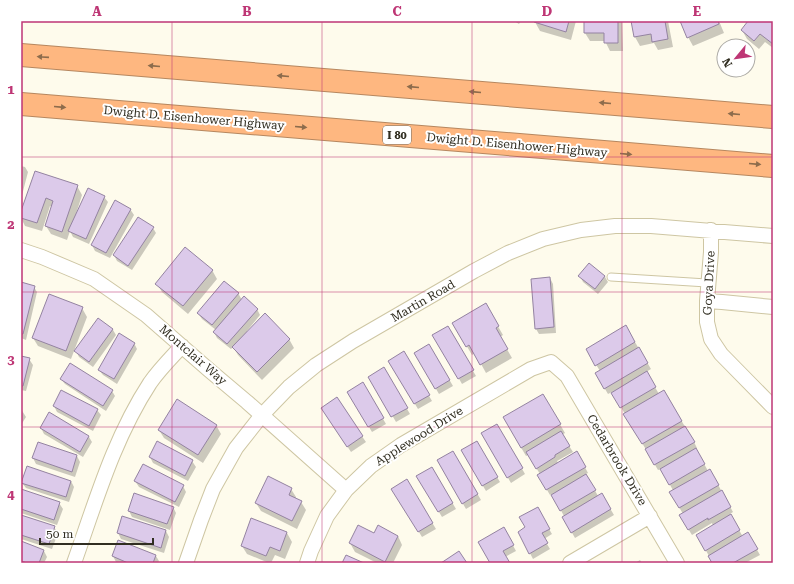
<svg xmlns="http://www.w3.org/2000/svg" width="794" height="584" font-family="'Roboto Serif',serif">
<rect width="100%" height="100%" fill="#fefbec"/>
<path fill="#0003" d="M514 21H521L519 24Z
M535 21H576L571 40 540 31 535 22Z
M585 21H622L623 51H610L605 41H590L585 33Z
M632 21H668L673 47 658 50 654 43 640 46 635 37Z
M681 21H719L724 33 693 46 688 37Z
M749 21H773V48L765 42 759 49 747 39 742 30Z
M21 166 25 167 28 172 21 199Z
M35 172 77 186 82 195 76 214H77L104 197 108 202 89 244 73 237 70 231 67 240 51 234 46 226 52 207 50 206 42 231 25 226 21 218V214Z
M130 209 134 215 110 258 95 251 92 245Z
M153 228 156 233 132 270 117 261 114 255Z
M589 264 605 277 608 282 598 294 583 282 580 276Z
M212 270 217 279 188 314 162 292 157 284Z
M550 278 553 284 556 333 539 334 536 329Z
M21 283 34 287 37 292 26 340 21 338Z
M238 293 242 300 257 309 260 315 247 331 248 332 289 339 294 348 262 380 238 355 233 347 231 349 217 338 214 332 216 330 202 319 198 313Z
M485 304 503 335 500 337 512 358 486 373 475 353 472 355 453 323Z
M82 308 87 317 71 359 38 346 33 338Z
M98 319 113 330 116 335 93 367 79 357 76 351Z
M447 327 476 376 462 384 434 335Z
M626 327 651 369 646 372 659 394 664 391 694 442 697 448 696 449 708 471 710 470 733 512 730 514 743 537 748 534 760 555 745 563H713L697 535 713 526 712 523 692 535 680 516 683 514 671 493 674 492 661 469 658 470 612 392 608 394 596 374 600 371 587 350Z
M134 343 137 349 117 384 103 375 99 370Z
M429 345 453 386 439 394 415 353Z
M404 353 432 401 418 409 389 361Z
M21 357 29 359 33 365 26 391 21 390Z
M384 369 410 414 396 422 370 377Z
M61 379 112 391 115 396 106 411 65 384Z
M363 384 386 424 372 432 348 392Z
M543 395 565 433 562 435 573 452 557 461 558 463 577 452 588 473 586 474 598 496 602 495 614 515 575 538 563 517 564 516 552 494 550 495 538 475 540 474 528 455 526 456 504 418Z
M336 399 366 442 351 452 326 414Z
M54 406 97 410 101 415 93 431 57 412Z
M21 409 26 417 21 425Z
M216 425 221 434 203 463 164 438 159 430Z
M497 425 525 474 511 483 482 434Z
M41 428 89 437 92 442 83 457 44 434Z
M476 442 500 482 486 491 462 451Z
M157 443 192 461 196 467 188 481 153 463 150 457Z
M453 452 481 500 466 509 438 461Z
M77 456 80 462 75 477 36 464 33 458Z
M432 468 456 509 442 517 418 477Z
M71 481 74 487 69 502 26 488 22 483Z
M135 481 183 486 186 492 179 507 139 487Z
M407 481 436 529 422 537 393 489Z
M291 489 296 497V499L301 502 306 510 297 529 261 511 256 503Z
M21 490 59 503 63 509 57 525 21 513Z
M173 507 176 513 170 530 132 517 129 511Z
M537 509 552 534 544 539 550 549 533 559 519 532 526 528Z
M21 517 54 527 58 533 52 549 21 539Z
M123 517 166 531 169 537 164 553 121 539 118 533Z
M252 519 287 533 292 542 285 559 275 555 271 563H269L247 554 242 546Z
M504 529 516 551 505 557 509 563H491Z
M375 534 398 536 402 545 393 563H377L355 552 350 543Z
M119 541 156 556 159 561 158 563H119L116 562 113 556Z
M21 542 44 551 47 557 44 563H21Z
M640 560 642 563H635Z"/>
<path fill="#dccaea" stroke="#9483a1" d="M534 21H569L566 32 534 22Z
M584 21H618V43H604V33H584Z
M631 21H665L668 39 652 42 651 34 634 37Z
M680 21H718L719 24 687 38Z
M748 21H773V44L760 34 754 41 741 30Z
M35 171 78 185 62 232 45 226 53 201 46 198 37 223 21 218V211Z
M88 188 105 196 86 239 68 231Z
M115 200 131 209 106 253 91 245Z
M138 217 154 227 128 266 113 255Z
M185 247 213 270 183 306 155 284Z
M589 263 605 276 595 289 578 276Z
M550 277 554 327 535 329 531 279Z
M224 281 239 293 212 325 197 313Z
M21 282 35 286 23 334H21Z
M49 294 83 307 66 351 32 338Z
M244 296 258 309 227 344 213 332Z
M486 303 499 326 496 328 508 349 480 365 469 345 466 347 452 323Z
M265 313 290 339 257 372 232 347Z
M98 318 113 329 89 362 74 351Z
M626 325 635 342 595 366 586 349Z
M448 326 474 370 458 379 432 335Z
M119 333 135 343 114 379 98 370Z
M429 344 450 380 435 389 414 353Z
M639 347 648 363 604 389 595 373Z
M404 351 430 395 414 404 388 361Z
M21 356 30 358 23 386H21Z
M70 363 113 390 103 406 60 379Z
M384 367 408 408 391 417 368 377Z
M647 371 656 387 620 408 611 393Z
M363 382 384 418 368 427 347 392Z
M61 390 98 409 89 426 53 406Z
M664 390 682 421 642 444 623 414Z
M543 394 561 424 521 448 503 417Z
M337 397 363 436 347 447 321 408Z
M177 399 217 425 198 455 158 430Z
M49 412 89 436 80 452 40 428Z
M497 424 523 468 507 478 481 433Z
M685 426 695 442 654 465 645 449Z
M561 431 570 446 555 455V457L536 469 526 452Z
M157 441 193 460 185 476 149 457Z
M477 441 498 477 482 486 461 450Z
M38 442 77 455 72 472 32 458Z
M696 448 705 464 669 485 660 469Z
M453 451 478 494 462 504 437 460Z
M577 451 586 467 546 490 537 475Z
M143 464 184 485 175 502 134 481Z
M27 466 71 481 66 497 21 483Z
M432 467 453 503 438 512 416 476Z
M710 469 719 485 679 508 669 492Z
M586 474 596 490 560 511 551 495Z
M268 476 292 488 289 495 302 501 292 521 255 503Z
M407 479 433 523 418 532 391 489Z
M21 489 60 502 54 520 21 509Z
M722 490 731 507 708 520V518L688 530 679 515Z
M134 493 174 507 167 524 128 511Z
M602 493 611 509 571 533 562 517Z
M538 507 550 529 542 533 548 543 529 554 518 532 525 527 519 517Z
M731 514 740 530 705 551 696 535Z
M21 515 55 526 49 544 21 535Z
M122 516 166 530 161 548 117 533Z
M251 518 287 532 280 551 270 547 266 556 241 546Z
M358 525 374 533 378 525 398 536 385 562 349 543Z
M504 527 514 545 503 551 510 563H490L478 542Z
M748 532 758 549 733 563H712L708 556Z
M118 540 156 555 153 563H128L112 556Z
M21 541 44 550 39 563H27L21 561Z
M459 551 467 563H441Z
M346 555 364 563H342Z"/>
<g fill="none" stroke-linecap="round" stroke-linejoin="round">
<g stroke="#cec6a3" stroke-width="9">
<path id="service" d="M611 277 707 283"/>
</g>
<g stroke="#cec6a3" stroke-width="16">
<path id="minor" d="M711 230V252L707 301V322L711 339 721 354 773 407
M21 250 42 257 94 279 146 315 209 370 247 402 346 490
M707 301 722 302 773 307
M74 563C96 501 114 438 150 383 159 370 171 358 182 346
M186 563 201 520 213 489 236 448 262 415 289 387 316 365 353 341 474 271 508 253 543 239 581 230 615 226H651L773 236
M307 563 311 551 327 516 346 490 371 466 401 445 531 369 551 362 567 376 677 563
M570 563 650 516"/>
</g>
<g stroke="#b6875f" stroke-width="24">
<path id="motorway" d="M21 55 773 117
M21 104 773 166"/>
</g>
<use href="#service" stroke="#fff" stroke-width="7"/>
<use href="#minor" stroke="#fff" stroke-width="14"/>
<use href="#motorway" stroke="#feb780" stroke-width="22"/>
</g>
<defs><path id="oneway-solid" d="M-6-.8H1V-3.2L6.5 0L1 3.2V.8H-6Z"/></defs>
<g fill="#8d6c4c">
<use href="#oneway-solid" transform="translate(43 57) rotate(-176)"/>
<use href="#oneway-solid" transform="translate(154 66) rotate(-175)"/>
<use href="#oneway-solid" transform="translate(283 76) rotate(-175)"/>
<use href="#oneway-solid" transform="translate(413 87) rotate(-175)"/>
<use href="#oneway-solid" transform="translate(475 92) rotate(-175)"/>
<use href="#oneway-solid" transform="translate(605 103) rotate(-175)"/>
<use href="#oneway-solid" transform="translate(60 107) rotate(5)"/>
<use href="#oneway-solid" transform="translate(734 114) rotate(-175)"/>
<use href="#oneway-solid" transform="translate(301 127) rotate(5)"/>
<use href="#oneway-solid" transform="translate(626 154) rotate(5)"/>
<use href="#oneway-solid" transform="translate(755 164) rotate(5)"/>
</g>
<path fill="none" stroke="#be3675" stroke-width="1" stroke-opacity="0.55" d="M172 21V563M322 21V563M472 21V563M622 21V563M21 157H773M21 292H773M21 427H773"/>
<g text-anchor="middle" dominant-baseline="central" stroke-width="4" stroke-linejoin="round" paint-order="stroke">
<rect fill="#fff" stroke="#6f6d64" stroke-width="1" x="383" y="126" width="28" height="18" rx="3"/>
<g font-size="11" font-weight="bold" fill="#312e21">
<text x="397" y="135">I 80</text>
</g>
<g font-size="12" fill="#312e21" stroke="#fff">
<text transform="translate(194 118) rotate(5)">Dwight D. Eisenhower Highway</text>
<text transform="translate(517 145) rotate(5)">Dwight D. Eisenhower Highway</text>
<text transform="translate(709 283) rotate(-87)">Goya Drive</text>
<text transform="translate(423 301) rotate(-30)">Martin Road</text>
<text transform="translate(193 355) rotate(41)">Montclair Way</text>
<text transform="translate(419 436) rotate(-32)">Applewood Drive</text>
<text transform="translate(617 460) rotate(59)">Cedarbrook Drive</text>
</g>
</g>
<rect width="794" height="584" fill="none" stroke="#ffffff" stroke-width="44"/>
<g transform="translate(736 58) rotate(241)"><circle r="19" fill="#ffffff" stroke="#adaba6"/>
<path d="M0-3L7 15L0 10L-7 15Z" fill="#be3675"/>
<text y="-6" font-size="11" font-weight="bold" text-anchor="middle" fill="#312e21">N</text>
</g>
<path d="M40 538v6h113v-6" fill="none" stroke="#312e21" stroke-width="2"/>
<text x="46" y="538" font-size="12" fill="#312e21" stroke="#ffffff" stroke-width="3" paint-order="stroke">50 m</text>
<rect x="22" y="22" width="750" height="540" fill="none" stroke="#be3675" stroke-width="1.5"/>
<g font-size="13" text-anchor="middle" font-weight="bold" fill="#be3675">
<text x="97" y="16">A</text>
<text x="247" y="16">B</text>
<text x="397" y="16">C</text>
<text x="547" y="16">D</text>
<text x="697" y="16">E</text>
<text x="11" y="94">1</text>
<text x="11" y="229">2</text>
<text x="11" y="364">3</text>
<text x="11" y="499">4</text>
</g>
</svg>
